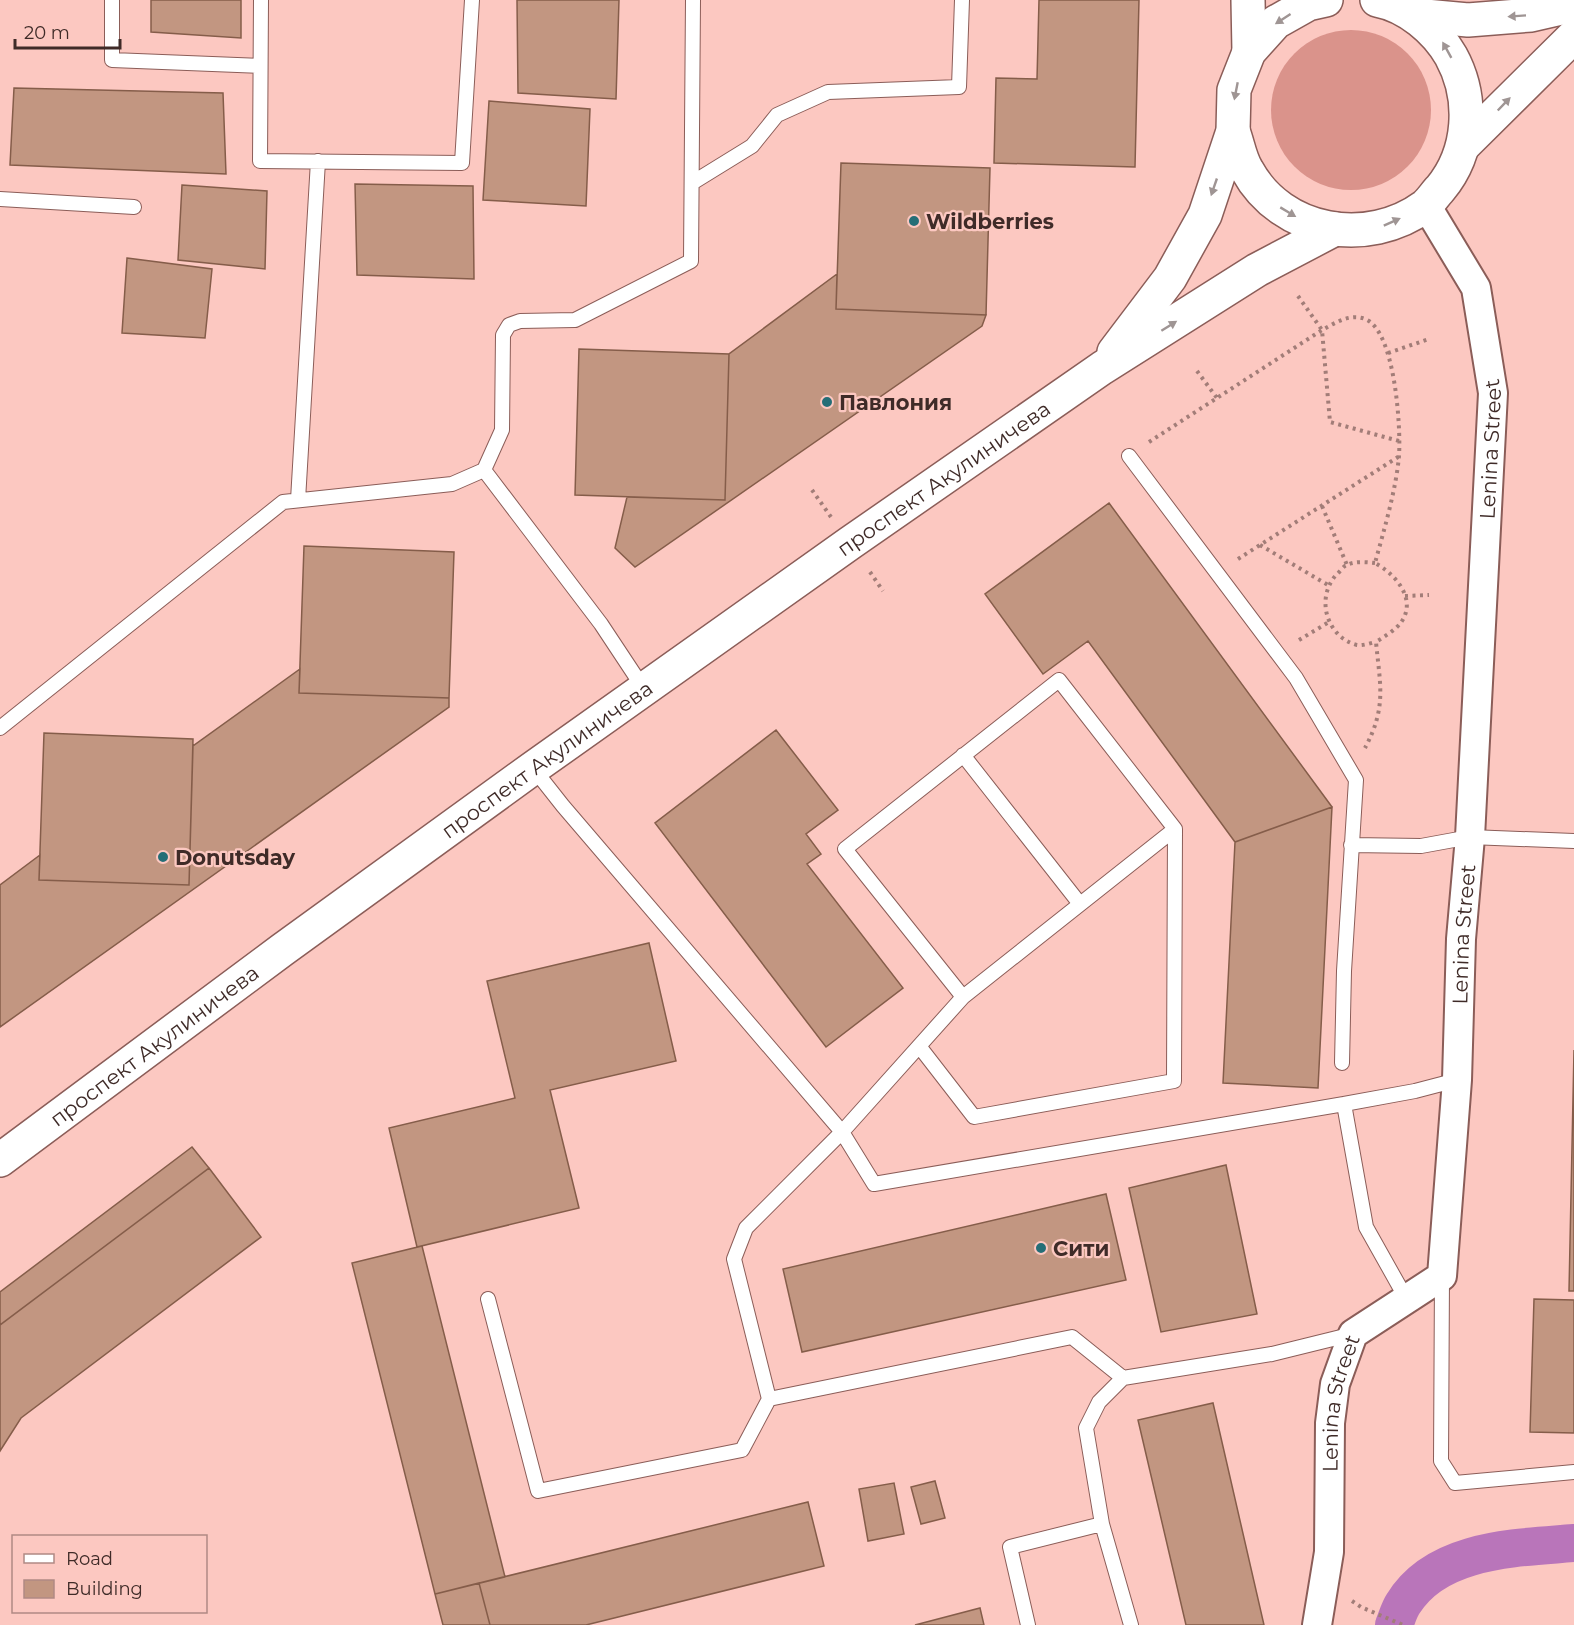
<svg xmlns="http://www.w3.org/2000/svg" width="1574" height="1625" font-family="Montserrat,sans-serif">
<rect width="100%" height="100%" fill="#fcc8c1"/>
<path fill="#da938b" d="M1271 110a80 80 0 1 1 160 0a80 80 0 1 1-160 0Z"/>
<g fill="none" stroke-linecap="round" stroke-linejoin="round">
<path stroke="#b975ba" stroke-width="38" d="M1394 1625C1397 1618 1399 1610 1403 1604 1437 1548 1517 1548 1574 1543"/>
</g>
<path fill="#c29681" stroke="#855d4a" stroke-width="1.5" d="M151 0H241V38L151 32Z
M517 0H619L616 99 518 93Z
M1039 0H1139L1135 167 994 163 996 78 1037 79Z
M14 88 223 93 226 174 10 165Z
M489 101 590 109 586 206 483 200Z
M841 163 990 168 986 315 836 309Z
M355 184 473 186 474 279 357 275Z
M182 185 267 191 265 269 178 260Z
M127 258 212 269 205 338 122 333Z
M837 274 836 309 986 315 982 326 635 567 615 548 627 497 725 500 729 354Z
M579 349 729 354 725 500 575 495Z
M1109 503 1332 807 1235 842 1088 641 1043 674 985 594Z
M304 546 454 552 449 698 299 693Z
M300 669 299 693 449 698V707L0 1027V885L40 855 39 880 189 885 193 746Z
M776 730 838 810 806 834 821 854 807 864 903 988 826 1047 655 823Z
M44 733 193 739 189 885 39 880Z
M1332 807 1318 1088 1223 1083 1235 842Z
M649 943 676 1061 550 1090 579 1208 417 1247 389 1128 515 1098 487 981Z
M1574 1050V1291H1569Z
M192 1147 209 1168 0 1325V1292Z
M1226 1165 1257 1314 1161 1332 1129 1188Z
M209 1168 261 1237 21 1418 0 1451V1325Z
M1106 1194 1126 1280 802 1352 783 1269Z
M422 1246 505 1577 435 1594 352 1263Z
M1534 1299 1574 1300V1433L1530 1432Z
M1213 1403 1264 1625H1186L1138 1420Z
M935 1481 945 1518 921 1524 911 1487Z
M894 1483 904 1534 868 1541 859 1489Z
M808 1502 824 1566 586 1625H490L479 1583Z
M479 1583 490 1625H443L435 1594Z
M980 1608 984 1625H915Z"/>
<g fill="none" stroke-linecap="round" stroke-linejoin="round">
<g stroke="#8b5d58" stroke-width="16">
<path id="service" d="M112 0V60L260 66
M261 0 260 161 462 163 472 0
M692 183 752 146 777 115 828 92 959 87 962 0
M0 199 134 207
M1129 456 1296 678 1356 780 1344 971 1342 1063
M484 470 601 624 644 689
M298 500 318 161
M0 728 283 502 452 484 484 470 502 430 503 335 509 325 520 321 575 320 691 261 693 0
M963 755 1080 904
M533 768 563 806 842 1132 746 1228 734 1259 769 1399 1072 1337 1123 1378 1272 1354 1353 1334
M1351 845 1421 846 1470 837 1574 841
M963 997 1175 829 1059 680 845 849 963 997 842 1132 874 1184 1344 1104 1415 1091 1457 1080
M919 1046 974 1117 1174 1081 1175 829
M1344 1104 1366 1227 1407 1300
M1442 1276 1441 1461 1455 1483 1574 1472
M488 1299 538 1491 742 1450 769 1399
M1123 1378 1099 1402 1086 1428 1102 1524 1131 1625
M1028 1625 1010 1547 1102 1524"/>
</g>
<g stroke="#8b5d58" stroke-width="32">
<g id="minor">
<path id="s1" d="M1317 1625 1329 1552 1330 1423 1335 1384 1353 1334 1442 1276 1457 1080 1461 939 1470 837 1493 393 1476 288 1426 205"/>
</g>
</g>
<g stroke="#8b5d58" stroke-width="36">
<path id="tertiary" d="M1248 0 1249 52"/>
</g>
<g stroke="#8b5d58" stroke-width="36">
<g id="secondary">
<path d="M1415 15 1468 20 1531 15 1574 5"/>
<path d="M1233 131C1238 144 1240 159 1247 170 1282 234 1368 248 1425 206 1431 201 1435 194 1440 189 1471 152 1474 98 1451 56 1436 30 1408 6 1377 0"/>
<path d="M1463 146 1574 36"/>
<path d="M1114 352 1170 278 1205 215 1233 131 1234 90 1249 52 1276 22 1308 4 1326 0"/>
<path id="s2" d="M0 1160 282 950 533 768 850 543 1102 368 1257 270 1335 229"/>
</g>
</g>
<path stroke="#a27d78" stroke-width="4" stroke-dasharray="3 4.5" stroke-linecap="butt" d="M1298 296 1322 330 1330 422 1399 441
M1388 353 1429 339
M1197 371 1217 398
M1149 442 1322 330C1335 323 1350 313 1365 319 1395 330 1401 427 1399 456 1396 490 1384 530 1375 563 1394 573 1417 598 1402 621 1397 629 1384 637 1376 642 1380 685 1387 707 1365 748
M812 490 831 517
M1322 506 1347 565
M1260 545 1328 585
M1238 559 1398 457
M1375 563C1366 562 1355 561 1347 565 1343 566 1340 572 1337 574 1315 597 1326 637 1357 645 1363 646 1370 643 1376 642
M870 572 883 591
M1405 596 1429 595
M1299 640 1329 622
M1352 1601 1361 1607 1403 1625"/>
<use href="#service" stroke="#fff" stroke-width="14"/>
<use href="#minor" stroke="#fff" stroke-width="28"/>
<use href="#tertiary" stroke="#fff" stroke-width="33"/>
<use href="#secondary" stroke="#fff" stroke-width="33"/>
</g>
<defs><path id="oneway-solid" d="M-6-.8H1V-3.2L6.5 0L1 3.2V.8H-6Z" transform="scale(1.5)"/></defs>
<g fill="#9f9594">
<use href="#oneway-solid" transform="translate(1517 16) rotate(176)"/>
<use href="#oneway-solid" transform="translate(1283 19) rotate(147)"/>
<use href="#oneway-solid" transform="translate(1447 50) rotate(-119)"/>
<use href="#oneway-solid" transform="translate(1236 91) rotate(101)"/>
<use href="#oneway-solid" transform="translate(1504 104) rotate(-46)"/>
<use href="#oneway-solid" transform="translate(1214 187) rotate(109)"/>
<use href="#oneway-solid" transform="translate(1288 212) rotate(31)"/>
<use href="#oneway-solid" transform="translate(1392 222) rotate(-24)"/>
<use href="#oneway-solid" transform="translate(1169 326) rotate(-32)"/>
</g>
<g fill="#256e77" stroke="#fcc8c1" stroke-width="2">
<circle cx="914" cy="221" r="6"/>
<circle cx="827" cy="402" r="6"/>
<circle cx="163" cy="857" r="6"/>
<circle cx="1041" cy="1248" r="6"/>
</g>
<g text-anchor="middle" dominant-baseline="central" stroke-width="4.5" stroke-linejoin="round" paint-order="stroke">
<g font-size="21" font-weight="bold" fill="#3f2b28" stroke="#fcc8c1" text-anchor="start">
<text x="926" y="221">Wildberries</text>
<text x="839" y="402">Павлония</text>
<text x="175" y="857">Donutsday</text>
<text x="1053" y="1248">Сити</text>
</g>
<g font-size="21" fill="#3f2b28" stroke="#fcc8c1">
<text stroke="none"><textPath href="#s1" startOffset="1230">Lenina Street</textPath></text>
<text stroke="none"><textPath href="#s2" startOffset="1164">проспект Акулиничева</textPath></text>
<text stroke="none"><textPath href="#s2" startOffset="678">проспект Акулиничева</textPath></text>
<text stroke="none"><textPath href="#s1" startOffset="744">Lenina Street</textPath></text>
<text stroke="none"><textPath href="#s2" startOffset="192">проспект Акулиничева</textPath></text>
<text stroke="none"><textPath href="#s1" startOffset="224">Lenina Street</textPath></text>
</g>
</g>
<rect x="12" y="1535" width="195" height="78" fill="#fcc8c1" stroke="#b08984" stroke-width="1.5"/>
<rect x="24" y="1554" width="30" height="9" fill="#ffffff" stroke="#b08984" stroke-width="1.5"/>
<text x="66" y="1565" font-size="18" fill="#3f2b28">Road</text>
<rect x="24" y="1580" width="30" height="18" fill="#c29681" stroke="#b08984" stroke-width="1.5"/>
<text x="66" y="1595" font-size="18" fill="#3f2b28">Building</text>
<path d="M15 39v9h105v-9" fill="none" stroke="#3f2b28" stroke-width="3"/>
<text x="24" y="39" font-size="18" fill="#3f2b28" stroke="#fcc8c1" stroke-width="4.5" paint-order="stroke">20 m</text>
</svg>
